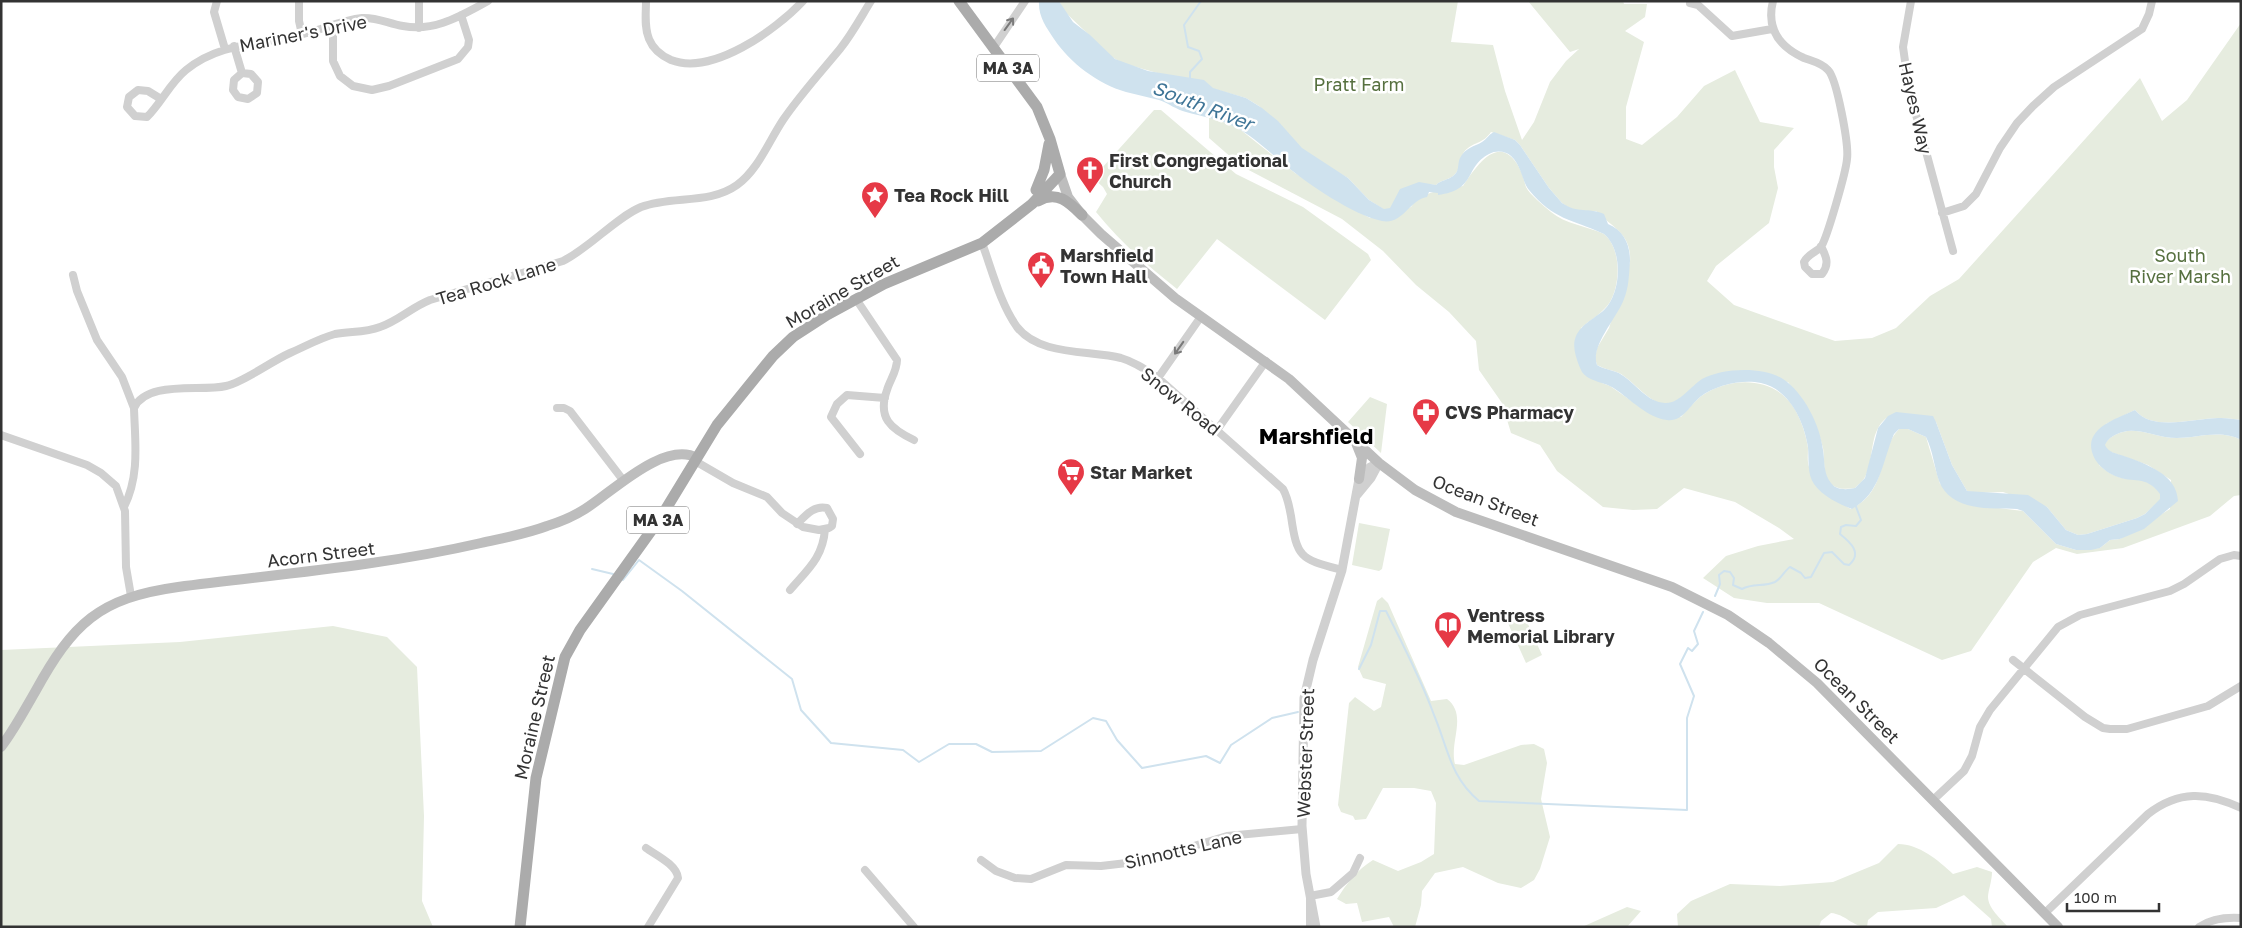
<svg xmlns="http://www.w3.org/2000/svg" width="2242" height="928" font-family="'Golos Text',sans-serif">
<rect width="100%" height="100%" fill="#fff"/>
<path fill="#e6ecdf" d="M1059 1H1458L1451 42 1493 45 1505 91 1522 140 1534 122 1550 82 1566 61 1579 49 1570 52 1528 1H1623L1624 4H1647L1645 17 1625 31 1644 42 1626 107V139L1642 145 1677 117 1704 86 1735 70 1760 122 1794 128 1774 150V167L1778 188 1769 223 1716 266 1707 281 1734 305 1835 341 1872 338 1896 328 1930 296 1959 279 2140 78 2162 121 2187 100 2241 23V420C2234 419 2228 418 2221 418 2196 417 2153 433 2135 410L2106 424 2099 465C2104 469 2110 474 2116 476 2135 483 2144 473 2161 494V499L2145 514 2137 518 2087 534 2078 535 2066 530 2047 507 2003 492 1975 493 1967 491 1952 465 1936 422C1910 412 1883 404 1874 439 1871 451 1871 465 1865 477 1863 481 1858 485 1855 488 1848 489 1839 490 1832 485 1822 476 1825 459 1823 448 1817 422 1803 403 1788 382L1711 376C1696 382 1686 397 1672 403 1654 411 1634 380 1619 373 1612 370 1604 369 1597 365L1595 358 1597 348 1609 328 1630 262C1632 234 1613 228 1596 211 1583 213 1573 211 1562 203L1549 188 1520 145 1515 140 1491 132C1483 143 1478 141 1468 148 1459 154 1462 165 1456 173 1451 180 1442 179 1436 185L1426 184 1388 212 1369 200 1348 178 1301 151 1259 106 1246 98 1122 63 1112 57 1065 12Z
M1154 110H1161L1236 174 1303 207 1368 254 1371 260 1325 320 1217 239 1177 289C1147 265 1120 242 1096 212L1107 194 1103 187 1093 178Z
M1209 117 1237 127 1295 173 1346 205 1370 218 1411 207C1423 190 1444 190 1463 186 1477 165 1500 131 1520 169 1523 175 1524 181 1526 187 1530 195 1544 206 1551 212 1565 224 1587 226 1604 234 1621 248 1621 283 1610 302 1603 313 1590 320 1581 328L1602 383 1610 386 1646 411 1681 417C1687 410 1693 403 1700 397 1727 377 1771 375 1792 405 1800 416 1806 434 1808 448 1808 454 1807 461 1809 467 1811 475 1843 506 1851 509 1889 490 1876 454 1899 429H1908L1926 437 1940 484 1990 507 2023 511 2056 544 2076 550 2100 548 2110 540 2120 539 2170 509 2171 480 2148 465 2108 451 2104 445C2108 438 2115 434 2123 432 2136 428 2152 435 2165 437 2190 442 2217 427 2241 440V495L2234 496 2210 516 2123 548 2077 554 2056 548 2033 562 1971 651 1942 660 1819 603H1767L1734 598 1703 578 1726 556 1758 546 1794 539 1779 528 1735 502 1684 488 1657 509 1633 510 1603 507 1557 471 1540 445 1511 433 1502 403 1479 370 1476 341 1449 312 1416 285 1383 251 1342 219 1241 166 1209 138Z
M1370 397 1387 404 1381 453 1348 422Z
M1359 523 1390 529 1382 569 1379 571 1352 565Z
M1382 597 1388 603 1431 701 1447 699C1468 715 1449 742 1455 764L1464 765 1521 745 1534 744 1544 749 1547 763 1541 799 1550 837 1540 869 1534 880 1521 888 1498 883 1463 867 1435 873 1422 891 1421 905 1415 927H1394L1389 917 1362 922 1357 903 1346 904 1337 899C1346 884 1358 869 1373 860L1398 871 1421 862 1434 854 1436 803 1431 791 1414 788H1383L1366 819 1355 820 1353 816 1341 812 1338 805 1349 703 1355 697 1374 711 1381 707 1386 684 1363 678 1358 667 1377 601Z
M1523 613 1542 655 1526 663 1507 621Z
M333 626 387 637 417 667 424 816 422 901 433 927H1V650L180 642Z
M1898 844C1919 844 1938 860 1953 874L1977 867 1992 872C1992 881 1988 891 1988 897 1988 908 2001 919 2008 927H1992L1991 919 1964 895 1936 908 1878 912 1868 920 1867 927C1853 927 1845 914 1831 913L1821 921 1819 927H1678L1677 914 1691 901 1730 884 1780 886 1833 882 1879 863Z
M1627 907 1641 911 1627 927H1582Z"/>
<path fill="#cfe2ee" d="M1039 1H1059L1073 22 1090 35 1115 59 1148 71 1204 80 1213 88 1246 98 1262 108 1278 121 1302 148 1348 178 1369 200 1384 209 1390 208 1400 189 1419 182 1436 185C1441 180 1448 180 1453 176 1460 171 1457 164 1460 158 1466 147 1474 147 1482 142 1487 139 1489 134 1494 132L1515 140 1520 145 1549 188 1562 203C1578 214 1588 207 1604 214L1608 224C1624 231 1630 244 1630 261 1629 274 1629 287 1624 299 1617 318 1590 346 1597 365 1605 370 1615 370 1622 375 1636 384 1647 402 1665 403 1679 404 1691 386 1702 379 1722 368 1763 366 1783 379 1804 393 1820 425 1823 450 1825 461 1823 473 1831 483 1836 490 1846 490 1855 488L1865 478 1878 428 1888 416 1896 412 1933 416 1936 422 1952 465 1967 491 2028 495 2047 507 2066 530 2078 535 2087 534 2137 518 2145 514 2160 499V494C2145 474 2134 484 2115 476 2104 471 2095 463 2092 452 2085 427 2119 418 2135 410 2153 433 2197 417 2221 418 2228 418 2234 419 2241 420V440C2217 427 2190 442 2165 437 2152 435 2136 428 2123 432 2115 434 2108 438 2105 445 2109 453 2116 453 2124 456 2146 464 2177 474 2178 501L2144 529 2120 539 2110 540 2100 548 2091 550H2076L2056 544 2023 511 2017 509C1991 508 1951 512 1939 481 1934 466 1933 451 1926 437L1908 429H1899L1894 434C1882 462 1881 493 1852 509 1839 504 1822 496 1814 484 1807 474 1809 459 1808 447 1804 421 1789 389 1761 383 1742 379 1716 385 1700 397 1689 406 1683 422 1667 420 1648 418 1630 399 1615 389 1606 382 1589 382 1582 372 1578 364 1572 348 1575 339 1579 325 1594 319 1604 310 1622 292 1623 250 1604 234 1570 218 1555 221 1529 190 1522 182 1522 166 1511 156 1506 151 1496 150 1489 154 1464 167 1477 190 1438 195V193L1429 192 1427 197C1409 200 1403 225 1382 221 1353 215 1308 184 1285 165 1269 152 1254 137 1237 128 1221 119 1203 117 1186 112 1177 110 1168 103 1159 100 1148 97 1137 95 1126 92 1098 84 1070 63 1054 39 1046 27 1038 16 1039 1Z"/>
<g fill="none" stroke-linecap="round" stroke-linejoin="round">
<path stroke="#cfe2ee" stroke-width="2" d="M1190 78V72L1202 59 1199 51 1188 47 1184 25 1201 1
M592 569 613 574
M623 580 639 560 682 591 792 679 801 710 831 743 903 750 919 762 949 744H976L992 752 1041 751 1093 718 1106 721 1117 740 1142 768 1206 756 1220 763 1231 745 1272 718 1298 712
M1715 596 1720 584 1719 575 1724 571 1730 572 1734 578 1733 585 1742 589C1753 583 1764 587 1775 582 1781 579 1784 571 1790 567L1801 573 1805 578 1811 577 1824 553 1832 552 1844 564 1849 565C1863 553 1850 542 1840 534L1841 527 1846 525 1856 526 1861 520 1855 504
M1359 669 1371 645 1380 611H1386C1403 645 1421 679 1434 715 1448 748 1450 777 1479 801L1687 810V718L1694 696 1680 664 1688 648 1692 651 1698 644 1694 631 1703 612"/>
<path stroke="#d0d0d0" stroke-width="8" d="M217 1 214 12 225 49
M299 1V21L302 34
M419 1V28
M646 1C646 14 644 27 649 39 653 49 662 56 671 60 712 76 776 30 803 1
M1773 1C1766 29 1780 47 1804 58 1812 61 1822 63 1828 70 1837 79 1849 145 1847 159 1846 172 1827 238 1821 247 1815 253 1808 254 1804 262L1805 267 1812 274H1822C1830 264 1826 256 1821 246
M1911 1 1903 47 1909 89 1953 251
M1690 3 1698 5 1732 36 1772 29
M330 26 333 34V61L340 76 353 86 372 90 389 86 458 59 468 47 469 40 461 15
M234 46 242 73 234 80 233 90 238 97 248 99 257 93 258 82 251 74 242 73
M994 47 1025 1
M161 99 148 91 138 90 129 97 127 107 135 116 147 117C162 102 170 83 186 70 221 41 265 45 307 33 326 28 343 20 362 18 377 17 389 24 403 26 435 32 460 16 488 1
M1942 213 1964 206 1976 194 2000 148 2017 123 2033 106 2054 87 2142 29 2149 14 2152 1
M982 243C992 270 1000 303 1017 327 1039 356 1089 350 1121 358 1135 362 1146 370 1158 378L1283 489C1288 498 1289 506 1291 516 1297 559 1301 559 1342 570
M73 275 77 291 97 340 122 377 134 408
M856 299 897 360C897 371 890 380 887 390 877 418 891 429 914 440
M1158 378 1200 318
M557 408H564L570 411 623 480
M1217 430 1266 361
M1 435 87 465 101 473 116 486 125 511 126 567 131 596
M860 454 831 417 837 404 847 395 885 398
M695 461 733 483 767 497 782 513 803 527 819 530 829 528 832 526 833 519 827 508C814 505 806 515 797 524
M124 507C140 475 135 442 134 408 147 380 200 392 226 386 244 382 270 362 290 353 304 347 320 338 335 334 350 331 365 333 380 327 398 321 412 307 430 300L563 261C592 246 614 219 641 207 672 195 709 205 737 185 758 170 769 141 783 120 800 95 821 72 840 49 852 34 861 17 871 1
M790 590C807 570 823 558 825 529
M2013 660 2085 717 2103 728 2110 729H2127L2208 706 2241 686
M1933 800 1964 771 1972 756 1980 727 1990 710 2058 627 2080 615 2170 591 2184 584 2220 559 2234 555 2241 556
M646 848C656 855 677 865 678 878L648 927
M981 860 996 871 1015 878 1031 879 1066 865 1101 866 1144 861 1227 836 1302 829
M865 870 914 927
M2045 913 2148 814C2179 790 2207 792 2241 808
M1310 927V896L1331 892 1353 873 1360 858
M2199 927C2211 919 2226 917 2241 918"/>
<path stroke="#d0d0d0" stroke-width="9" d="M1357 495 1371 478 1379 463
M1316 927 1306 874 1302 826 1304 698 1313 660 1342 570 1359 479 1370 467 1379 463"/>
<path stroke="#bdbdbd" stroke-width="10" d="M1060 174 1068 197 1082 215 1101 234 1175 298 1289 379 1379 463 1415 490 1456 512 1672 587 1728 615 1769 643 1817 683 2058 927
M1356 443 1362 458 1359 479
M1 747C14 730 24 711 35 692 73 623 99 598 178 587 279 574 381 566 481 543 503 538 526 534 547 526 560 522 574 516 585 509 611 493 664 440 697 458"/>
<path stroke="#ababab" stroke-width="11" d="M959 1 1037 107 1050 139 1060 174
M1036 190 1044 170 1049 144
M1038 201C1057 190 1069 202 1082 215
M520 927 536 778 565 657 580 630 661 517 717 425 773 356 793 337 827 315 884 284 982 243 1032 204 1060 174"/>
</g>
<defs><path id="oneway-shaft" d="M-6 0H5M1.5-3L5.5 0L1.5 3" fill="none" stroke-width="1.6" stroke-linecap="round" stroke-linejoin="round" transform="scale(1.25)"/></defs>
<g stroke="#7a7a7a">
<use href="#oneway-shaft" transform="translate(1009 24) rotate(-54)"/>
<use href="#oneway-shaft" transform="translate(1179 348) rotate(125)"/>
</g>
<defs>
<g id="church-pin" transform="scale(1.4375)"><path d="M0 17L-7.5 6A9.5 9.5 0 1 1 7.5 6Z" fill="#e63946" stroke="#fff"/><path d="M-1.2-6h2.4v3.5h3.3v2.4h-3.3V6h-2.4V-.1h-3.3v-2.4h3.3Z" fill="#fff"/></g>
<g id="sight-pin" transform="scale(1.4375)"><path d="M0 17L-7.5 6A9.5 9.5 0 1 1 7.5 6Z" fill="#e63946" stroke="#fff"/><path d="M0-6L1.8-2.2L6-1.7L2.9 1.2L3.7 5.4L0 3.3L-3.7 5.4L-2.9 1.2L-6-1.7L-1.8-2.2Z" fill="#fff"/></g>
<g id="civic-pin" transform="scale(1.4375)"><path d="M0 17L-7.5 6A9.5 9.5 0 1 1 7.5 6Z" fill="#e63946" stroke="#fff"/><path d="M-.6-6.5H3V-4.5H.6V-3L4-1V1h2V6H-6V1h2V-1L-.6-3ZM-1.2 2.5V6h2.4V2.5Z" fill="#fff"/></g>
<g id="pharmacy-pin" transform="scale(1.4375)"><path d="M0 17L-7.5 6A9.5 9.5 0 1 1 7.5 6Z" fill="#e63946" stroke="#fff"/><path d="M-2-6h4v4h4v4h-4v4h-4v-4h-4v-4h4Z" fill="#fff"/></g>
<g id="supermarket-pin" transform="scale(1.4375)"><path d="M0 17L-7.5 6A9.5 9.5 0 1 1 7.5 6Z" fill="#e63946" stroke="#fff"/><path d="M-6-5.5h2.5l.6 2H6L4.5 2H-2.5L-4.4-4H-6ZM-1.5 3.2a1.3 1.3 0 1 0 .1 0ZM3 3.2a1.3 1.3 0 1 0 .1 0Z" fill="#fff"/></g>
<g id="library-pin" transform="scale(1.4375)"><path d="M0 17L-7.5 6A9.5 9.5 0 1 1 7.5 6Z" fill="#e63946" stroke="#fff"/><path d="M-6-4Q-3-5.5-.7-3.5V5Q-3 3-6 4ZM6-4Q3-5.5 .7-3.5V5Q3 3 6 4Z" fill="#fff"/></g>
</defs>
<g fill-rule="evenodd">
<use href="#church-pin" x="1090" y="170"/>
<use href="#sight-pin" x="875" y="195"/>
<use href="#civic-pin" x="1041" y="265"/>
<use href="#pharmacy-pin" x="1426" y="412"/>
<use href="#supermarket-pin" x="1071" y="472"/>
<use href="#library-pin" x="1448" y="625"/>
</g>
<g text-anchor="middle" dominant-baseline="central" stroke-width="5" stroke-linejoin="round" paint-order="stroke">
<g fill="#fff" stroke="#707070" stroke-width="1">
<rect x="977" y="54.5" width="62" height="27" rx="4"/>
<rect x="627" y="506.5" width="62" height="27" rx="4"/>
</g>
<g font-size="16" font-weight="bold" fill="#333">
<text x="1008" y="68">MA 3A</text>
<text x="658" y="520">MA 3A</text>
</g>
<g font-size="18" fill="#333" stroke="#fff">
<text transform="translate(303 33) rotate(-11)">Mariner's Drive</text>
<text transform="translate(1916 108) rotate(77)">Hayes Way</text>
<text transform="translate(496 281) rotate(-17)">Tea Rock Lane</text>
<text transform="translate(842 291) rotate(-30)">Moraine Street</text>
<text transform="translate(1181 401) rotate(39)">Snow Road</text>
<text transform="translate(1486 500) rotate(21)">Ocean Street</text>
<text transform="translate(321 554) rotate(-7)">Acorn Street</text>
<text transform="translate(1857 700) rotate(45)">Ocean Street</text>
<text transform="translate(534 717) rotate(-77)">Moraine Street</text>
<text transform="translate(1305 753) rotate(-88)">Webster Street</text>
<text transform="translate(1183 849) rotate(-13)">Sinnotts Lane</text>
</g>
<g font-size="18" fill="#56703f" stroke="#fff">
<text x="1359" y="84">Pratt Farm</text>
<text x="2180" y="255">South<tspan x="2180" dy="21">River Marsh</tspan></text>
</g>
<g font-size="18" font-weight="bold" fill="#333" stroke="#fff" text-anchor="start">
<text x="1109" y="160">First Congregational<tspan x="1109" dy="21">Church</tspan></text>
<text x="894" y="195">Tea Rock Hill</text>
<text x="1060" y="255">Marshfield<tspan x="1060" dy="21">Town Hall</tspan></text>
<text x="1445" y="412">CVS Pharmacy</text>
<text x="1090" y="472">Star Market</text>
<text x="1467" y="615">Ventress<tspan x="1467" dy="21">Memorial Library</tspan></text>
</g>
<g font-size="19" font-style="italic" fill="#3f7597" stroke="#fff">
<text transform="translate(1203 105) rotate(21)">South River</text>
</g>
<g font-size="22" font-weight="bold" fill="#000" stroke="#fff">
<text x="1316" y="435">Marshfield</text>
</g>
</g>
<rect width="2242" height="928" fill="none" stroke="#333333" stroke-width="5"/>
<path d="M2067 903v8h92v-8" fill="none" stroke="#333333" stroke-width="2.5"/>
<text x="2074" y="903" font-size="15" fill="#333333" stroke="#ffffff" stroke-width="4" paint-order="stroke">100 m</text>
</svg>
